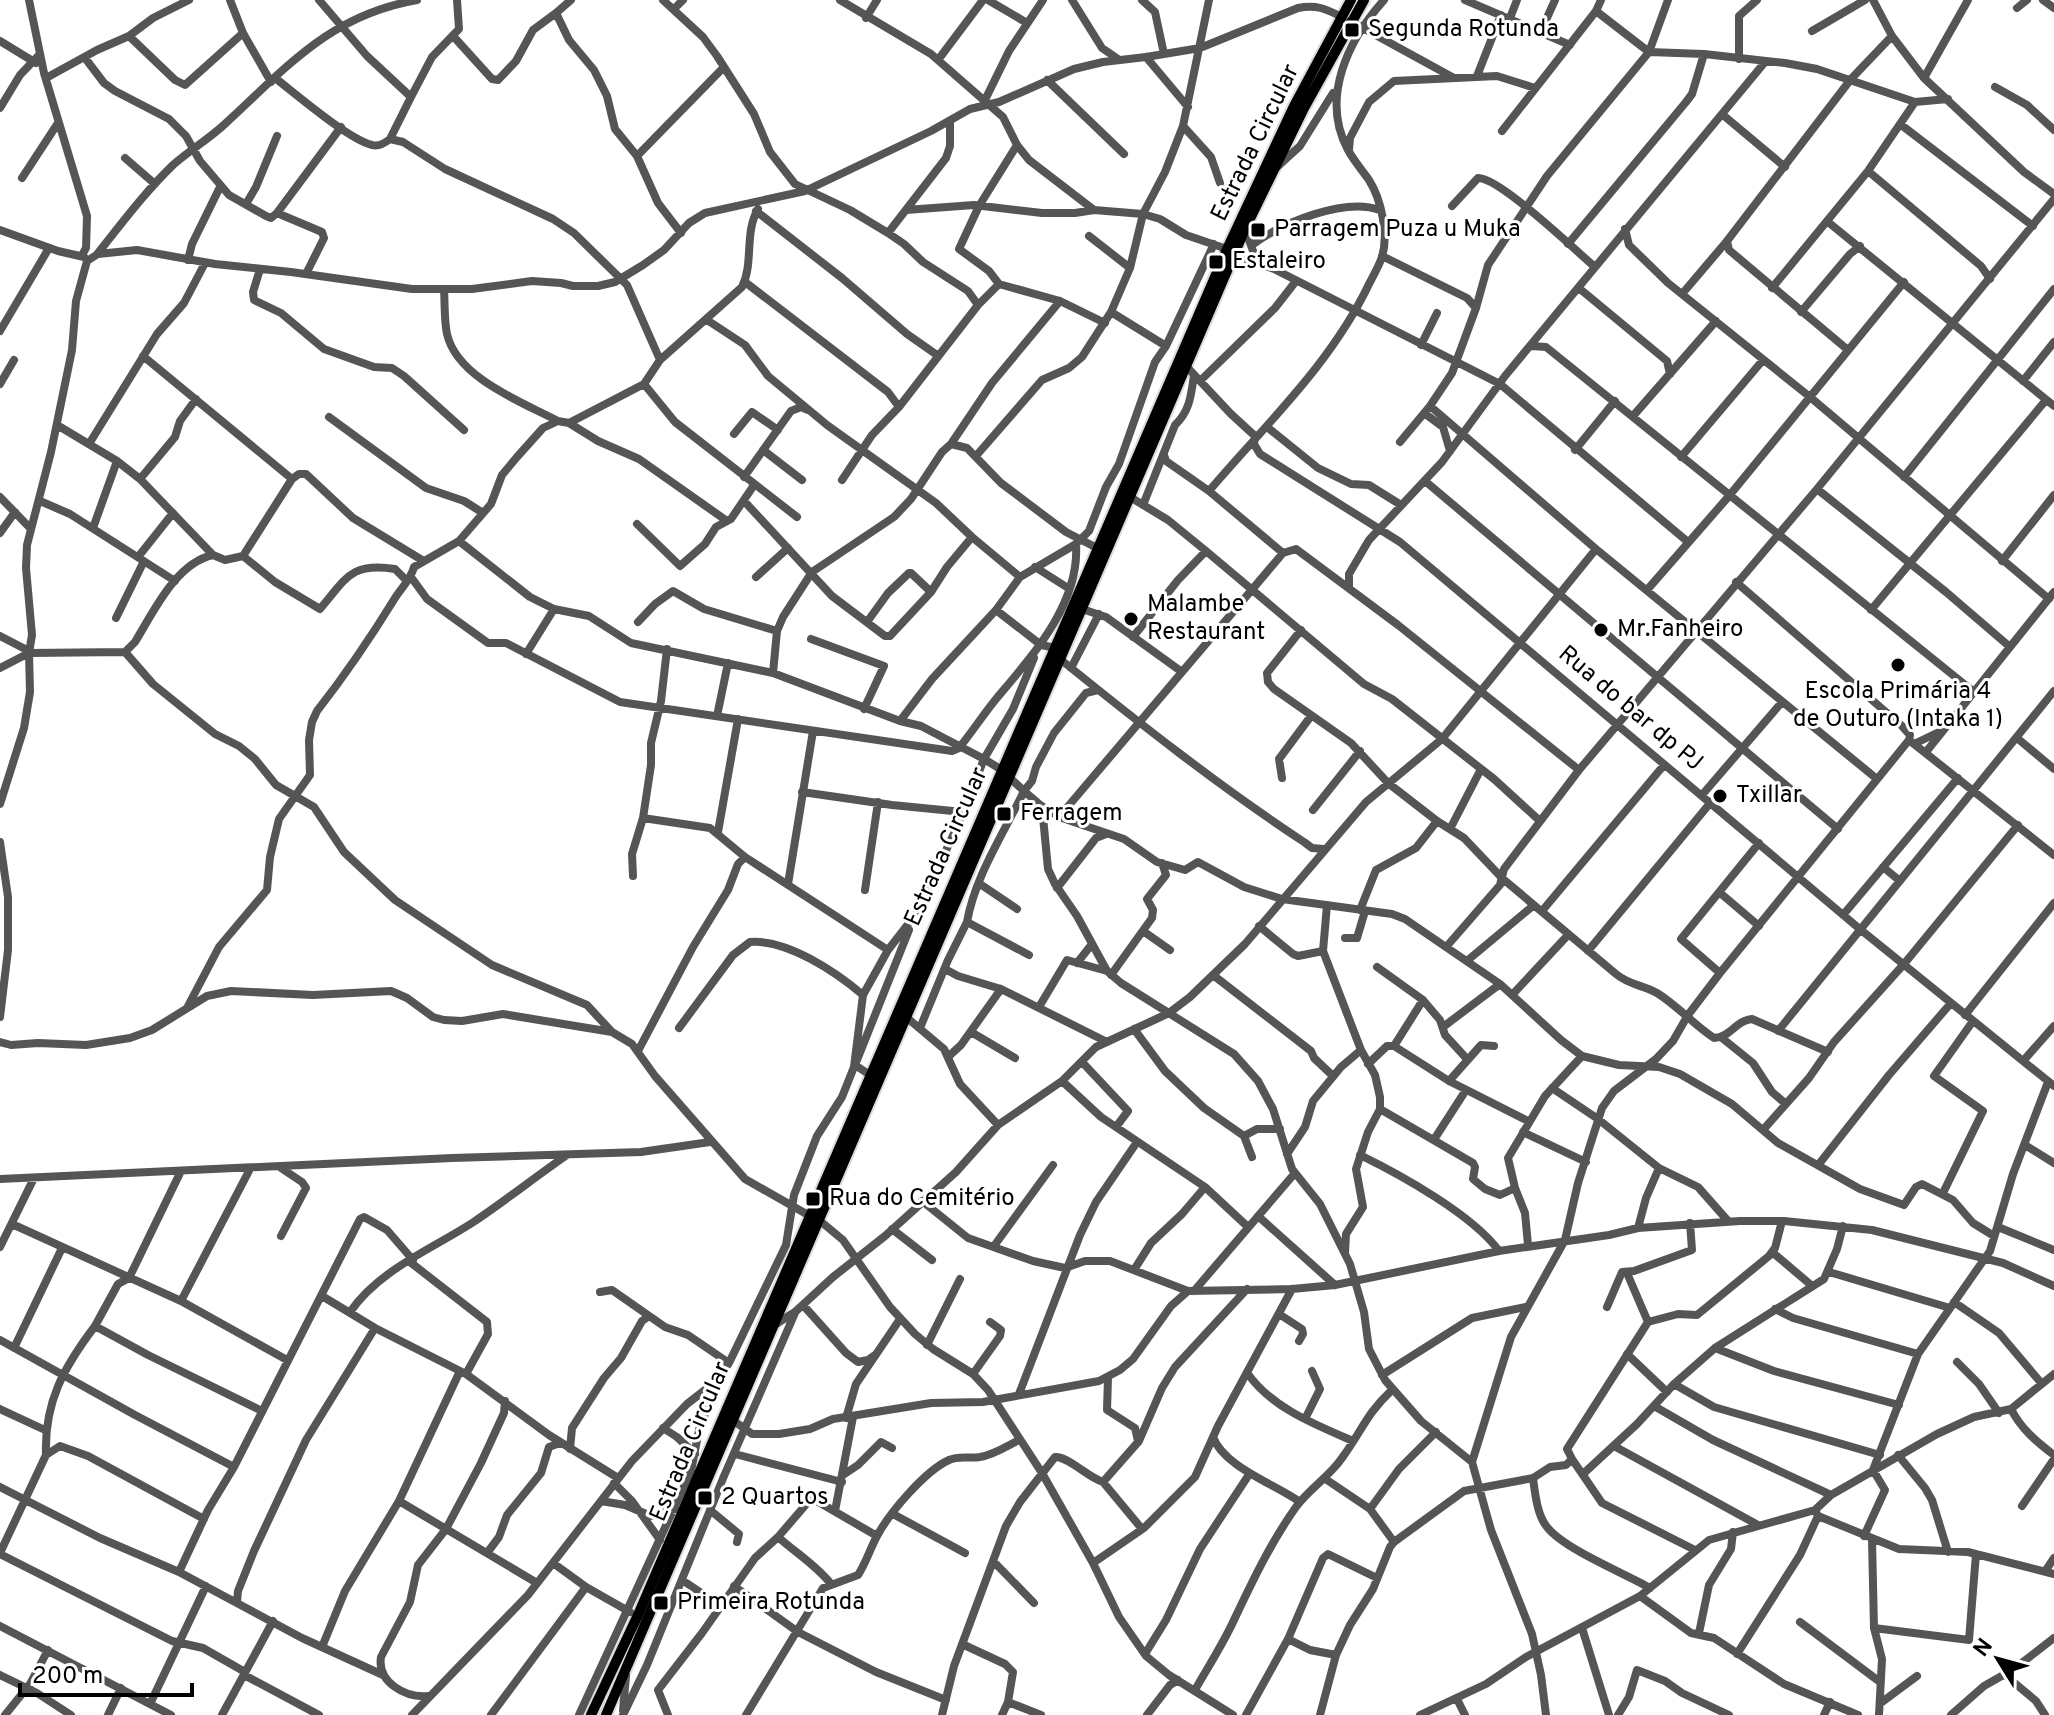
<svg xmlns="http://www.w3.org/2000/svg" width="2054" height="1715" font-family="Overpass,sans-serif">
<rect width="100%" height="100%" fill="#fff"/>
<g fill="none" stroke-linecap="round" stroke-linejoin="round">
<g stroke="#dbdbdb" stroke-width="14">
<path id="major" d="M591 1715 638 1615 1227 249 1294 106 1351 0
M606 1715 1245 229 1304 108 1364 0"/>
</g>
<path stroke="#555" stroke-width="8" d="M29 0 44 73 87 216 86 248 82 255
M230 0 243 33 271 82
M571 0 556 13 569 40 594 70 607 96 615 129 637 156
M663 0 703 37 717 56 754 114 770 152 795 184 850 210 888 233 904 244 923 262 968 291 978 305 899 407 888 392 745 282
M840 0 931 54 1003 117 1017 145 1029 160 1094 210
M988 0 1027 23
M1072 0 1102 48 1118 59
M1142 0 1155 12 1164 54
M1465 0 1570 45
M1873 0 1892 36 1924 78 2024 172 2054 194
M2043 0 2054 8
M2017 8 2027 0
M674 9 683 0
M1596 11 1649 52 1704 54 1785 63 1817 69 1915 102 1948 99
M866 18 877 0
M1510 18 1517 0
M1350 21 1454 78
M1541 31 1555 0
M1812 31 1865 0
M129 36 175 80 185 85 243 33
M454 37 492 79 498 80 516 61 533 30 556 13
M0 41 36 63
M1146 57 1188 107
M85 58 104 83 115 91 169 119 186 136 200 161 229 195 266 216 271 218 277 213 322 232 324 238 306 274
M1739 59V16L1757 0
M938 60 983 0
M1477 76 1501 15
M46 78 97 50 129 36 153 18 189 0
M275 78C296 94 348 139 372 145 379 147 385 143 390 139L411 97 367 56 319 0
M1924 78 1968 0
M1047 80 1124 154
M1995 87 2027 105 2054 130
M411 97 432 57 459 29 457 0
M985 100 1009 51 1043 0
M0 108 20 75 40 54
M1723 115 1785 167
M1900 124 2033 226
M1183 126 1211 157 1220 183
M1502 131 1596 11 1601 0
M390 139 403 142 445 169 553 219 574 233 627 285 660 360 644 384 569 423
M1017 145 979 206 959 249 989 271 999 284 1060 301 1105 323
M1349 150 1350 138 1369 102 1394 81 1497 76 1535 88
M125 158 155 184
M1277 167 1300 146 1333 93
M1868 171 1981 266 1990 279
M22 178 58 123
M246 204 256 187 277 136
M1452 206 1478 178C1499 177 1575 250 1595 267
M906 210 974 205 1042 213H1075L1094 210 1143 214 1160 219 1186 235 1227 249
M756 211 842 278 907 334 937 355
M277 213 341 127
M1828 222 2054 406
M1245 229 1257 262
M1625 229 1629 245 1668 283 1810 397 2049 599
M0 230 58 251 84 257
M681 233 658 203 637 156 724 67
M888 233 946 158 950 146V121
M1089 236 1130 268
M1727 241 1729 250 1848 350
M1568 244 1686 102 1692 94 1704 54
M1252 245C1282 223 1344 197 1380 210
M98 253C122 223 145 192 173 165 190 150 209 139 226 123 287 67 330 15 417 0
M1235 255 1274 269 1500 384 1688 542
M1382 256 1467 298 1476 308
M188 260 192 244 220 187
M260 269 253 292 254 300 281 313 324 349 374 367 392 368 404 376 464 430
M1772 288 1868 171 1915 102
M1580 289 1667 361 1670 374
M444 290C445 304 444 320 447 334 457 378 522 402 558 421
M1682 294 1727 241 1851 79 1892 36
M978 305 999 284
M1111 312 1166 346
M1801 312 1850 254 1860 246
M707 320 745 345 768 376 827 425 936 503 972 537 1020 577
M0 331 49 248
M1421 345 1437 313
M1531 346 1546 347 1974 692
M143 356 292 479
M660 360 742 287C754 263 744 233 758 209
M1186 366 1231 414 1255 436 1254 444 1260 454 1400 542 1861 930 2054 1086
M1200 381 1275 308 1296 281
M2023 381 2054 342
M0 384 14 360
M644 384 675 422 797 517
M1430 406 1596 549 1877 779
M1424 413 1443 427 1450 451
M1633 416 1716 321
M329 417 426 488 464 501 483 513
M57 425 117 461 140 479 213 555 225 560 243 556 292 479 299 474H306L353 518 422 560
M1267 427 1318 468 1351 484 1369 485 1401 505
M734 434 752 412 778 430
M1400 442 1430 406 1452 373 1476 308 1488 265 1547 176 1649 52 1668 0
M89 444 157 334 184 303 205 263
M951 444 992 383 1060 301
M763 450 802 480
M1575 450 1615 401
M1164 455 1166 461 1209 491 1283 553
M976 456 1042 380 1069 368 1082 357 1111 312 1130 268 1143 214 1165 172 1183 126 1209 0
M1681 457 1763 360
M744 477 791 411 801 407 808 410
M1904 477 2054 289
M140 479 175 437 180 421 196 399
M842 480 872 435 899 407
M1425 481 1838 829
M1817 489 1946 592 2010 647
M1209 491C1265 425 1331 364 1369 284 1373 276 1379 266 1382 257 1389 234 1381 199 1369 180 1362 170 1354 161 1348 150 1320 98 1348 40 1384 0
M0 497 31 529
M1130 497 1168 520 1206 551 1364 684 1392 699 1494 779 1540 821
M40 501 70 514 175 581
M744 501 832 596 885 636H890L931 592 947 567 972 537
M1143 505 1175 425C1190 411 1191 395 1194 375
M637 524 680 566 705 544 716 527 731 519 754 485
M93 528 117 461
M0 533 15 512
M459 541 530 597 554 609 589 616 631 643 773 673 900 721
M243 556 275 582 320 609C346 579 350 562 395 569L407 581
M138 557 173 513
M2002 561 2054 495
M1035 567 1068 588
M411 577 427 599 488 643H506L620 702 952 751 959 748C972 732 983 715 996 699 1032 656 1080 604 1076 544
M756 577 788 548
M1736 582 1902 726 1910 735 1909 740 2054 855
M1349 587V574L1369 540 1442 462 1505 376 1765 62
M1647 590 1729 496 1904 282
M1082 609 1106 617 1182 672
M996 610 1041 645 1056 648
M1871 610 2046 400
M116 618 144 561
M638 622 655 604 673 591 704 609 777 631
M867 622 888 593 909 573H911L931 592
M1301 630 1267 673 1268 682 1274 689 1351 743 1388 783 1437 821 1464 838 1503 879 1616 974C1629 985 1643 985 1657 993 1678 1006 1694 1025 1714 1038 1731 1037 1735 1021 1752 1019L1828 1052
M0 636 29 651
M1133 637 1178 580 1206 551
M811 639 884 666 864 709
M125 652 135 642C154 611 176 563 213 555
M526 654 554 609
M1060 659C1139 723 1219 786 1304 842L1312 848 1323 849
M0 668 29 653 125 652 153 684 215 734 239 746 255 759 276 785 314 807 344 852 395 900 492 965 587 1005 612 1032
M1071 668 1099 614
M773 673 777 631 783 617 812 572 894 517 911 499 942 452 951 444 967 448 1001 483 1066 532 1099 549
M717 716 728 663
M2017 738 2054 769
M1914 744 1939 732
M1926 752 2054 592
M1002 770 984 759 1013 709 1034 658
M1010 778 1024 791 1032 781 1036 767 1054 733 1086 693 1098 690
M1282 778 1279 759 1311 716
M802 792 892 805 963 812
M1702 795 1782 702
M0 804 24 728 30 692 29 653 32 635 26 568 27 545 51 452 72 350 76 301 87 261 98 254 137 250 215 264 291 272 412 289H472L532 281 561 283 573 286H598L615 282 643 265 664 250 689 223 705 213 805 191 931 131 970 109 999 102 1074 69 1103 62 1146 57 1200 48 1298 8C1316 4 1326 9 1342 17
M1039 804 1059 817 1283 553 1296 549 1398 625 1579 770
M1313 810 1360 751
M1059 817 1124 839 1157 862 1185 870 1198 862 1244 887 1282 899 1392 914 1405 919 1500 984 1561 1040 1582 1056 1619 1065 1659 1067 1680 1074 1732 1104 1778 1143 1860 1189 1904 1205 1916 1187 1922 1184 1953 1200 1973 1223 1994 1236
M643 818 710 828 745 857 888 950
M1450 829 1481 769
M718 832 738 719
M0 842 8 897V950L0 1017
M1883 867 1900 881
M633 876 632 854 643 818 651 765V743L661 701 667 649
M788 884 813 731
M980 884 1017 909
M1057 888 1096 838 1106 834
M865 890 878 802
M1719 892 1759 926
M1327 905 1323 951 1361 1050 1375 1075 1380 1097V1109L1368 1132 1356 1169 1363 1207 1346 1234 1345 1253
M1360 910 1376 870 1416 848 1437 821
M1542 911 1664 765
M1843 915 1958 778
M967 922C975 876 1004 833 1024 791L1038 803 1043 817 1048 869 1055 884 1077 916 1107 971 1121 983 1234 1054 1258 1081 1273 1109 1292 1169 1320 1204 1350 1264 1364 1312 1369 1349 1385 1380 1421 1421 1472 1462 1491 1530 1532 1634 1541 1675 1546 1715
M1259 926 1293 954 1298 956 1323 951
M1143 931 1170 950
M1345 938H1357L1365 911
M1447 946 1500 885 1504 869 1579 770 1817 489 2054 199
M1588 951 1711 802
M1468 960 1534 905
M1077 963 1092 944
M1377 967 1423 1000
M945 969 958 976 1001 989 1107 1042
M1720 973 1681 939 1759 843
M1111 975 1152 918 1153 910 1147 899 1166 875 1162 863
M1213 975 1311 1051 1314 1058 1333 1076
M1512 995 1568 935
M188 1006 219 947 267 890 270 857 279 819 310 775 309 740 312 722 317 711C346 674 371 637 395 598 402 587 411 579 414 567L459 541 491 504 502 475 517 457 543 428 558 421 569 423 598 441 639 459 727 521
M1039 1007 1067 960 1107 971
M1965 1015 2054 903
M906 1017 944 1049 960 1084 998 1125
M1443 1027 1500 984
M679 1028 733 955 750 942C787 939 836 972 863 995
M920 1028 948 960 967 922 1029 955
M1134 1029 1165 1071 1204 1108 1244 1136 1252 1157
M1778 1031 2054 691
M971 1032 1015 1058
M1722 1038 1753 1063 1772 1092 1786 1104
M0 1042 11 1045 38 1043 86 1045 130 1038 152 1030 207 996 231 991 313 995 391 991 407 998 433 1017 444 1020 462 1021 503 1014 612 1032 632 1044 655 1076 745 1179 810 1216
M1394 1046 1423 1000 1440 1020 1445 1035 1467 1059
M638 1051 693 947 728 890 738 864 745 857
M949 1056 961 1045 1001 989
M2024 1060 2054 1026
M1082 1062 1128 1111 1116 1127
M1368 1064 1387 1046H1394L1449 1081 1528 1121
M870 1075 855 1065 909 930
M1062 1081 1101 1117 1205 1187 1248 1227
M1449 1081 1481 1045 1494 1046
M1552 1088 1598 1119 1659 1168 1698 1187 1728 1221
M1380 1109 1473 1163 1475 1167 1473 1179 1485 1189 1500 1195 1515 1188
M1763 1130 1809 1078 1834 1042 1904 964 2018 825
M1523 1132 1586 1162
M1244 1136 1257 1129H1280
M1435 1138 1466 1090
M2025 1145 2054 1163
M1287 1154 1305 1127 1313 1101 1341 1067 1361 1050
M1360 1155C1401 1175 1473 1215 1499 1251
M1819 1164 1889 1075 1951 1003
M281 1168 302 1182 306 1188 281 1236
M0 1179 452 1158 641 1152 710 1142
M1943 1193 1983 1111 1934 1076 1973 1021
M922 1201 968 1238 1033 1261 1065 1268 1085 1261H1110L1188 1291
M1258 1216 1335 1285
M819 1220 843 1240 890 1307 915 1334 933 1349 973 1374 988 1390 1042 1473 1093 1563 1119 1617 1146 1656 1169 1675 1233 1715
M12 1224 181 1301 287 1360
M1998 1227 2054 1250
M1638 1228 1646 1198 1659 1168
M892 1229 932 1260
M1528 1245 1525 1213 1515 1188 1508 1158 1545 1096 1582 1056
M994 1246 1053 1165
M0 1247 34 1178
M1772 1252 1811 1285
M410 1262 487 1322 488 1334 466 1374
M1134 1270 1151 1243 1182 1214 1205 1187
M1829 1272 1950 1308
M1627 1273 1648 1322
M1194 1291 1295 1173
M600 1292 612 1290 665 1327 688 1335 729 1363
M181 1301 250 1169
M1954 1302 1999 1333 2042 1384
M803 1305 846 1353 858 1362 868 1360 875 1355
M1607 1307 1622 1272 1634 1271 1692 1250 1690 1223
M1775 1309 1793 1318 1918 1354
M350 1312C379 1270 430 1250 472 1223 505 1201 535 1177 567 1155
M1279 1314 1302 1329 1303 1334 1299 1341
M776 1324 795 1312 833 1277 885 1236 956 1172 998 1125 1062 1081 1096 1047 1169 1013 1190 997 1245 944 1366 802 1442 739 1596 549
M95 1326 118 1284 129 1278 181 1171
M375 1328 466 1374 549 1435 618 1478
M0 1340 135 1415 234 1467
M927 1345 960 1279
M14 1348 62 1248
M1715 1348 1774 1371 1899 1405
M1627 1354 1667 1392
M1957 1362 1979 1384 1999 1413
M973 1374 1000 1336 1001 1330 990 1322
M1248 1374C1272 1408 1316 1425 1353 1441
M1382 1375 1472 1318 1526 1307
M1108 1378 1107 1410 1135 1428 1138 1441
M1674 1384 1714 1407 1880 1455
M1019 1394 1080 1235 1096 1202 1137 1142
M1654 1406 1713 1440 1831 1495
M0 1409 45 1430
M2011 1409C2021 1429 2037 1442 2054 1455
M846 1418 856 1384 900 1319
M1305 1419 1320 1389 1312 1371
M734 1421 752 1434H779L810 1429 833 1419 931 1403 983 1402 1099 1381 1120 1370 1133 1359 1171 1306 1188 1291 1292 1289 1335 1285 1499 1251 1609 1235 1638 1228 1740 1221H1784L1872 1230 2003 1263 2054 1286
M663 1428 677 1437 695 1454
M1213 1437C1224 1467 1275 1484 1300 1502
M1614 1446 1758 1525
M570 1449 572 1428 604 1378 621 1358 642 1321 649 1316
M735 1454 842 1482
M46 1455C44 1402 64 1367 95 1326L148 1355 262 1411
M1898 1455 1925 1488 1932 1500 1948 1552
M1572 1459 1567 1449 1648 1322 1678 1314 1697 1315 1769 1256 1775 1248 1782 1221
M1472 1462 1511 1337 1565 1240 1578 1183 1602 1108 1614 1091 1656 1059 1673 1041 1688 1015 1720 973 1909 740
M1583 1474 1637 1424 1674 1384 1715 1348 1824 1279 1837 1249 1843 1226
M843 1475 858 1465 881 1442 892 1448
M1324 1478 1370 1509 1394 1542
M1533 1478C1535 1493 1537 1515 1547 1527 1564 1549 1624 1573 1650 1588
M1103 1482 1142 1529
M614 1483 632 1501 660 1540
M0 1487 100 1538 179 1572 302 1638 383 1675
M399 1501 460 1371
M601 1501 625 1505 651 1516 676 1509
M2022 1506 2054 1459
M1370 1509 1399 1469 1436 1432
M710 1510 739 1534 737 1542
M1815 1510 1818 1516 1899 1549 1968 1552 2054 1574
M835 1511 853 1417
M893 1514 965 1553
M1864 1536 1885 1490 1873 1470 1918 1354 1990 1251 2013 1174 2048 1082
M778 1537C796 1553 816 1565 831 1584
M1872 1540 1874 1628 1882 1659 1879 1715
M0 1553 46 1455 60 1446 88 1456 204 1519
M487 1553 499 1537 507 1515 541 1473 549 1447 560 1443
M0 1554 172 1641 203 1648 245 1672
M993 1561 1034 1603
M553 1563 586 1587 630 1612
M1093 1563 1144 1528 1195 1477 1218 1426 1292 1289
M2046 1570 2054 1558
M179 1572 208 1510 234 1467 360 1219 364 1217 387 1230 413 1260
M682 1580 721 1606
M734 1586 798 1632 876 1672 946 1700
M1640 1596 1691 1633 1714 1638 1784 1684 1858 1715
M237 1602 238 1591 254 1551 306 1440 375 1328 322 1296
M1800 1622 1880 1682
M0 1626 171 1715
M1582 1628 1609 1715
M1874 1628 1969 1640 1976 1554
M1699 1633 1709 1585 1731 1549 1733 1532
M1288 1639 1310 1650 1336 1655
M962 1644 1005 1664 1013 1672 1008 1702 1002 1715
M322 1647 345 1591 399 1501 537 1583
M1145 1654 1166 1620 1200 1549 1250 1473
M1737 1654 1800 1555 1818 1516
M0 1675 37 1693 71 1715
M244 1675 319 1715
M2005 1675 2036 1701 2045 1715
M1195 1690C1208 1667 1223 1644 1234 1620 1252 1582 1271 1542 1296 1507 1309 1489 1329 1477 1342 1458 1362 1431 1366 1414 1392 1390
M428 1696C405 1698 377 1682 381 1657L410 1602 418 1565 446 1529 481 1463 504 1413 505 1401
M1457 1699 1465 1715
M1008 1702 1041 1715
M1882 1702 1917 1676
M150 1704 206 1586
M623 1710 626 1676
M5 1715 30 1684 48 1650
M108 1715 121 1688
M222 1715 273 1621
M412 1715 528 1595 632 1461 687 1404 719 1379 729 1363 786 1245 794 1195 817 1136 842 1097 854 1067 863 995 888 950 916 914 957 827 984 759 921 726 900 721 932 679 996 610 1020 577 1076 544 1089 531 1106 487 1119 464 1155 362 1166 346 1214 244
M491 1715 586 1587
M579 1715 691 1471 700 1425 711 1402V1386
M623 1715 647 1665 724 1476 795 1313
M668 1715 658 1690 702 1633 755 1558 778 1537 809 1501 815 1500 877 1536
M746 1715 823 1588 858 1575C866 1563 870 1549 877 1536 890 1512 925 1471 949 1460 960 1455 969 1459 980 1457 994 1455 1007 1446 1019 1440
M942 1715 954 1666 1006 1526 1020 1502 1055 1457C1068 1456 1087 1477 1103 1482L1139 1441 1162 1388 1175 1367 1247 1289
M1147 1715 1170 1685 1178 1680
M1246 1715 1288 1639 1323 1558 1328 1554 1377 1578
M1320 1715 1336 1655 1350 1625 1373 1589 1390 1547 1394 1542 1464 1491 1533 1478 1550 1467 1566 1465 1572 1459 1602 1503 1695 1550
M1420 1715 1486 1684 1526 1657 1640 1596 1709 1540 1815 1510 1831 1495 1937 1434 1974 1417 2011 1409 2054 1374
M1618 1715 1629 1697 1637 1670 1665 1681 1682 1693 1729 1715
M1824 1715 1830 1702
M1951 1715 1984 1686 2014 1669 2054 1638"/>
<use href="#major" stroke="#000" stroke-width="10"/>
</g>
<g fill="#000" stroke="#fff" stroke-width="3">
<rect x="1344" y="22" width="16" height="16" rx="4"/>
<rect x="1250" y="222" width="16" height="16" rx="4"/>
<rect x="1208" y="254" width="16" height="16" rx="4"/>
<circle cx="1131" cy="619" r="8"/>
<circle cx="1601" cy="630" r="8"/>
<circle cx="1898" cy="665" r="8"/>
<circle cx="1720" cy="796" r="8"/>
<rect x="996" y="806" width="16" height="16" rx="4"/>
<rect x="805" y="1191" width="16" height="16" rx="4"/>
<rect x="697" y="1490" width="16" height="16" rx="4"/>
<rect x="653" y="1595" width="16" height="16" rx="4"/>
</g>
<g text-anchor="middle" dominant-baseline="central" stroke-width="6" stroke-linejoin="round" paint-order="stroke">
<g font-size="24" fill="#000" stroke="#fff" text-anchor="start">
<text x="1368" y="30">Segunda Rotunda</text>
<text x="1274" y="230">Parragem Puza u Muka</text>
<text x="1232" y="262">Estaleiro</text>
<text x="1147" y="605">Malambe<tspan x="1147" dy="28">Restaurant</tspan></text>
<text x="1617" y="630">Mr.Fanheiro</text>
<text x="1898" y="692" text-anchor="middle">Escola Primária 4<tspan x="1898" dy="28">de Outuro (Intaka 1)</tspan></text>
<text x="1736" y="796">Txillar</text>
<text x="1020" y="814">Ferragem</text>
<text x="829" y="1199">Rua do Cemitério</text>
<text x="721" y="1498">2 Quartos</text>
<text x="677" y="1603">Primeira Rotunda</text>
</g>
<g font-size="24" fill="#000" stroke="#fff">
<text transform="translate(1256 143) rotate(-64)">Estrada Circular</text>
<text transform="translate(1630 709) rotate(40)">Rua do bar dp PJ</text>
<text transform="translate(947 847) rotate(-66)">Estrada Circular</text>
<text transform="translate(691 1442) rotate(-67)">Estrada Circular</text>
</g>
</g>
<g transform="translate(1998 1659) rotate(307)" stroke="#ffffff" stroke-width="6" paint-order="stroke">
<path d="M0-6L14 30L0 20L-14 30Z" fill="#000000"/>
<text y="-12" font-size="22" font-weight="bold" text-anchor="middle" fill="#000000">N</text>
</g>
<path d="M20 1683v12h172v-12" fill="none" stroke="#000000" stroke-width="4"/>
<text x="32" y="1683" font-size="24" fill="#000000" stroke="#ffffff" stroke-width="6" paint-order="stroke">200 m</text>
</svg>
